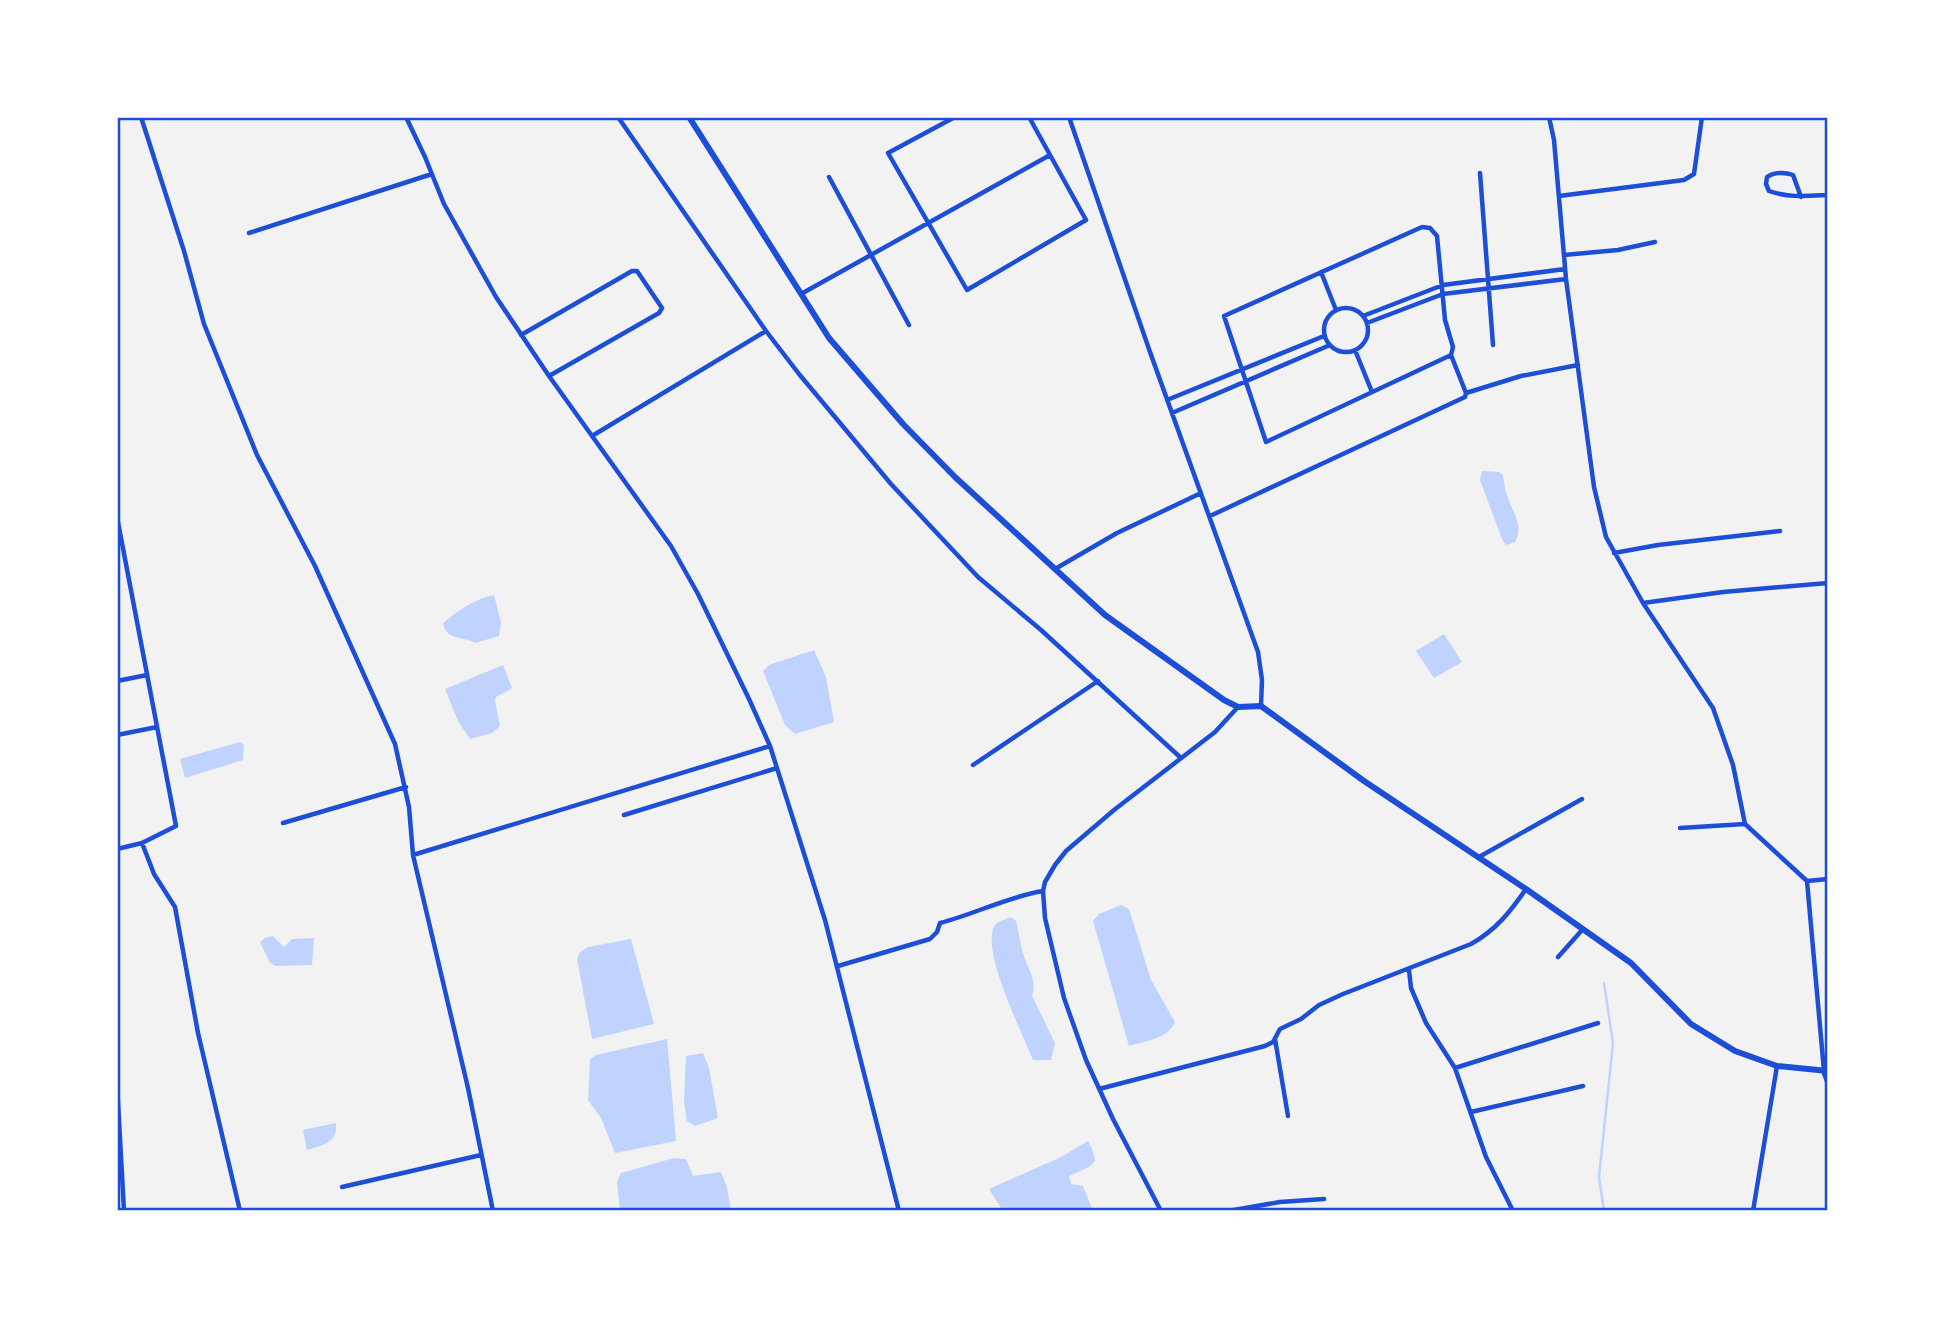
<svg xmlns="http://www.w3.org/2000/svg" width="1945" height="1328" font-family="'Fira Sans',sans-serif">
<rect width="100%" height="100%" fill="#f2f2f2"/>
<path fill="#bfd3fe" d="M1482 471 1499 472 1503 475C1504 483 1505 491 1508 498 1513 513 1524 526 1515 542L1506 545 1502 539 1480 480Z
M494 595 501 622 499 636 475 643C463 636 446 641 443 623 459 610 474 599 494 595Z
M1444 634 1462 662 1434 678 1416 651Z
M814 650 826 677 834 722 795 734 785 725 763 671 769 665Z
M503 665 512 688 496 697 495 701 500 726 492 733 470 739 458 721 445 689Z
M240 742 244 745 243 760 185 778 180 759Z
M1121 905 1129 909 1151 980 1175 1022C1168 1039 1145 1041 1129 1046L1093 921 1099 914Z
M1011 917 1016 921C1019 932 1020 945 1024 956 1029 971 1037 980 1032 996L1055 1043 1051 1060H1033C1022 1032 984 957 993 929 996 921 1004 920 1011 917Z
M273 936 284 947 292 939 314 938 312 965 276 966 270 963 260 942 265 938Z
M631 939 654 1024 592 1039 577 959 580 952 588 947Z
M667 1039 676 1141 615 1153 601 1118 588 1100 590 1060 596 1055Z
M703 1053 709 1068 718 1118 695 1126 687 1121 684 1102 686 1056Z
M336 1123C338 1143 323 1145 307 1150L303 1130Z
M1088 1141 1093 1151 1095 1161 1089 1167 1069 1176 1071 1184 1083 1186 1093 1211H1003L989 1189 1061 1157Z
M674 1158 686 1159 693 1176 721 1172 727 1187 731 1211H620L617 1182 621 1173Z"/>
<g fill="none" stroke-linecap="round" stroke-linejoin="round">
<path stroke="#bfd3fe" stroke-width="2.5" d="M1604 983 1613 1043 1599 1177 1604 1211"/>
<path stroke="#1d4ed8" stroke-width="4.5" d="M141 117 184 251 204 324 257 455 315 566 395 744 409 807 413 855 468 1088 493 1211
M406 117 425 157 444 204 496 297 549 376 671 546 698 594 749 699 770 746 825 920 899 1211
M618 117 766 331 799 374 891 484 978 577 1041 630 1181 758
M955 117 888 153 967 290 1086 220 1029 117
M1069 117 1150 352 1258 652 1262 680 1261 706
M1549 117 1554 140 1566 279 1594 487 1606 537 1643 603 1713 708 1733 765 1745 824 1807 881 1824 1071
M1480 173 1493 345
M829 177 909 325
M1559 196 1684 180 1694 174 1702 117
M1801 197 1793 175C1785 172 1774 172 1767 177L1766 184 1769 191C1789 198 1807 196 1828 195
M1827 207H1828
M249 233 432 174
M1564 255 1618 250 1655 242
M1321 272 1336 310
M801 294 1050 155
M1324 330a22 22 0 1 1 44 0a22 22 0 1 1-44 0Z
M1363 316 1443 285 1565 269
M1367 323 1443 294 1566 279
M521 335 632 271H637L660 305 662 308 659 313 549 376
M1355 350 1372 392
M1466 393 1521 376 1578 365
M1167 400 1324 336
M1172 413 1330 345
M592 436 766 331
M1210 516 1465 397 1466 393 1451 355 1453 347 1445 320 1437 236 1430 228 1422 227 1224 316 1266 442 1451 355
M117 517 176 826 142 843 117 849
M1614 553 1658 545 1780 531
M1055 569 1117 533 1201 493
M1643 603 1723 592 1828 583
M117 681 147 675
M117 735 157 727
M973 765 1098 681
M624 815 777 768
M283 823 406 787
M1680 828 1745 824
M142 843 154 874 175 907 198 1033 240 1211
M413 855 770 746
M1479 857 1582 799
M1807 881 1828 879
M1558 957 1583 929
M838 966 930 939 937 932 940 923C975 914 1007 897 1043 891
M1409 970 1411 988 1426 1023 1455 1068 1486 1157 1513 1211
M1275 1039 1288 1116
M1455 1068 1598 1023
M117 1084 124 1211
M1099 1089 1265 1046 1273 1042 1280 1029 1301 1019 1319 1005 1343 994 1471 944C1496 930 1510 912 1526 889
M1471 1112 1583 1086
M342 1187 481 1155
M1161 1211 1113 1119 1086 1060 1064 998 1045 918 1043 891 1045 882 1055 865 1066 851 1114 810 1215 732 1238 707
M1228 1211 1280 1202 1324 1199
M1753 1211 1777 1066"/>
<path stroke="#1d4ed8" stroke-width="6" d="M689 117 829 338 903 424 955 477 1105 615 1224 700 1238 707 1261 706 1364 781 1526 889 1631 963 1691 1024 1735 1051 1777 1066 1828 1071
M1824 1071 1828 1082"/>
</g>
<rect width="1945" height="1328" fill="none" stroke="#ffffff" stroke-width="238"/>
<rect x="119" y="119" width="1707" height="1090" fill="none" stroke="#1d4ed8" stroke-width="2.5"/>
</svg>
